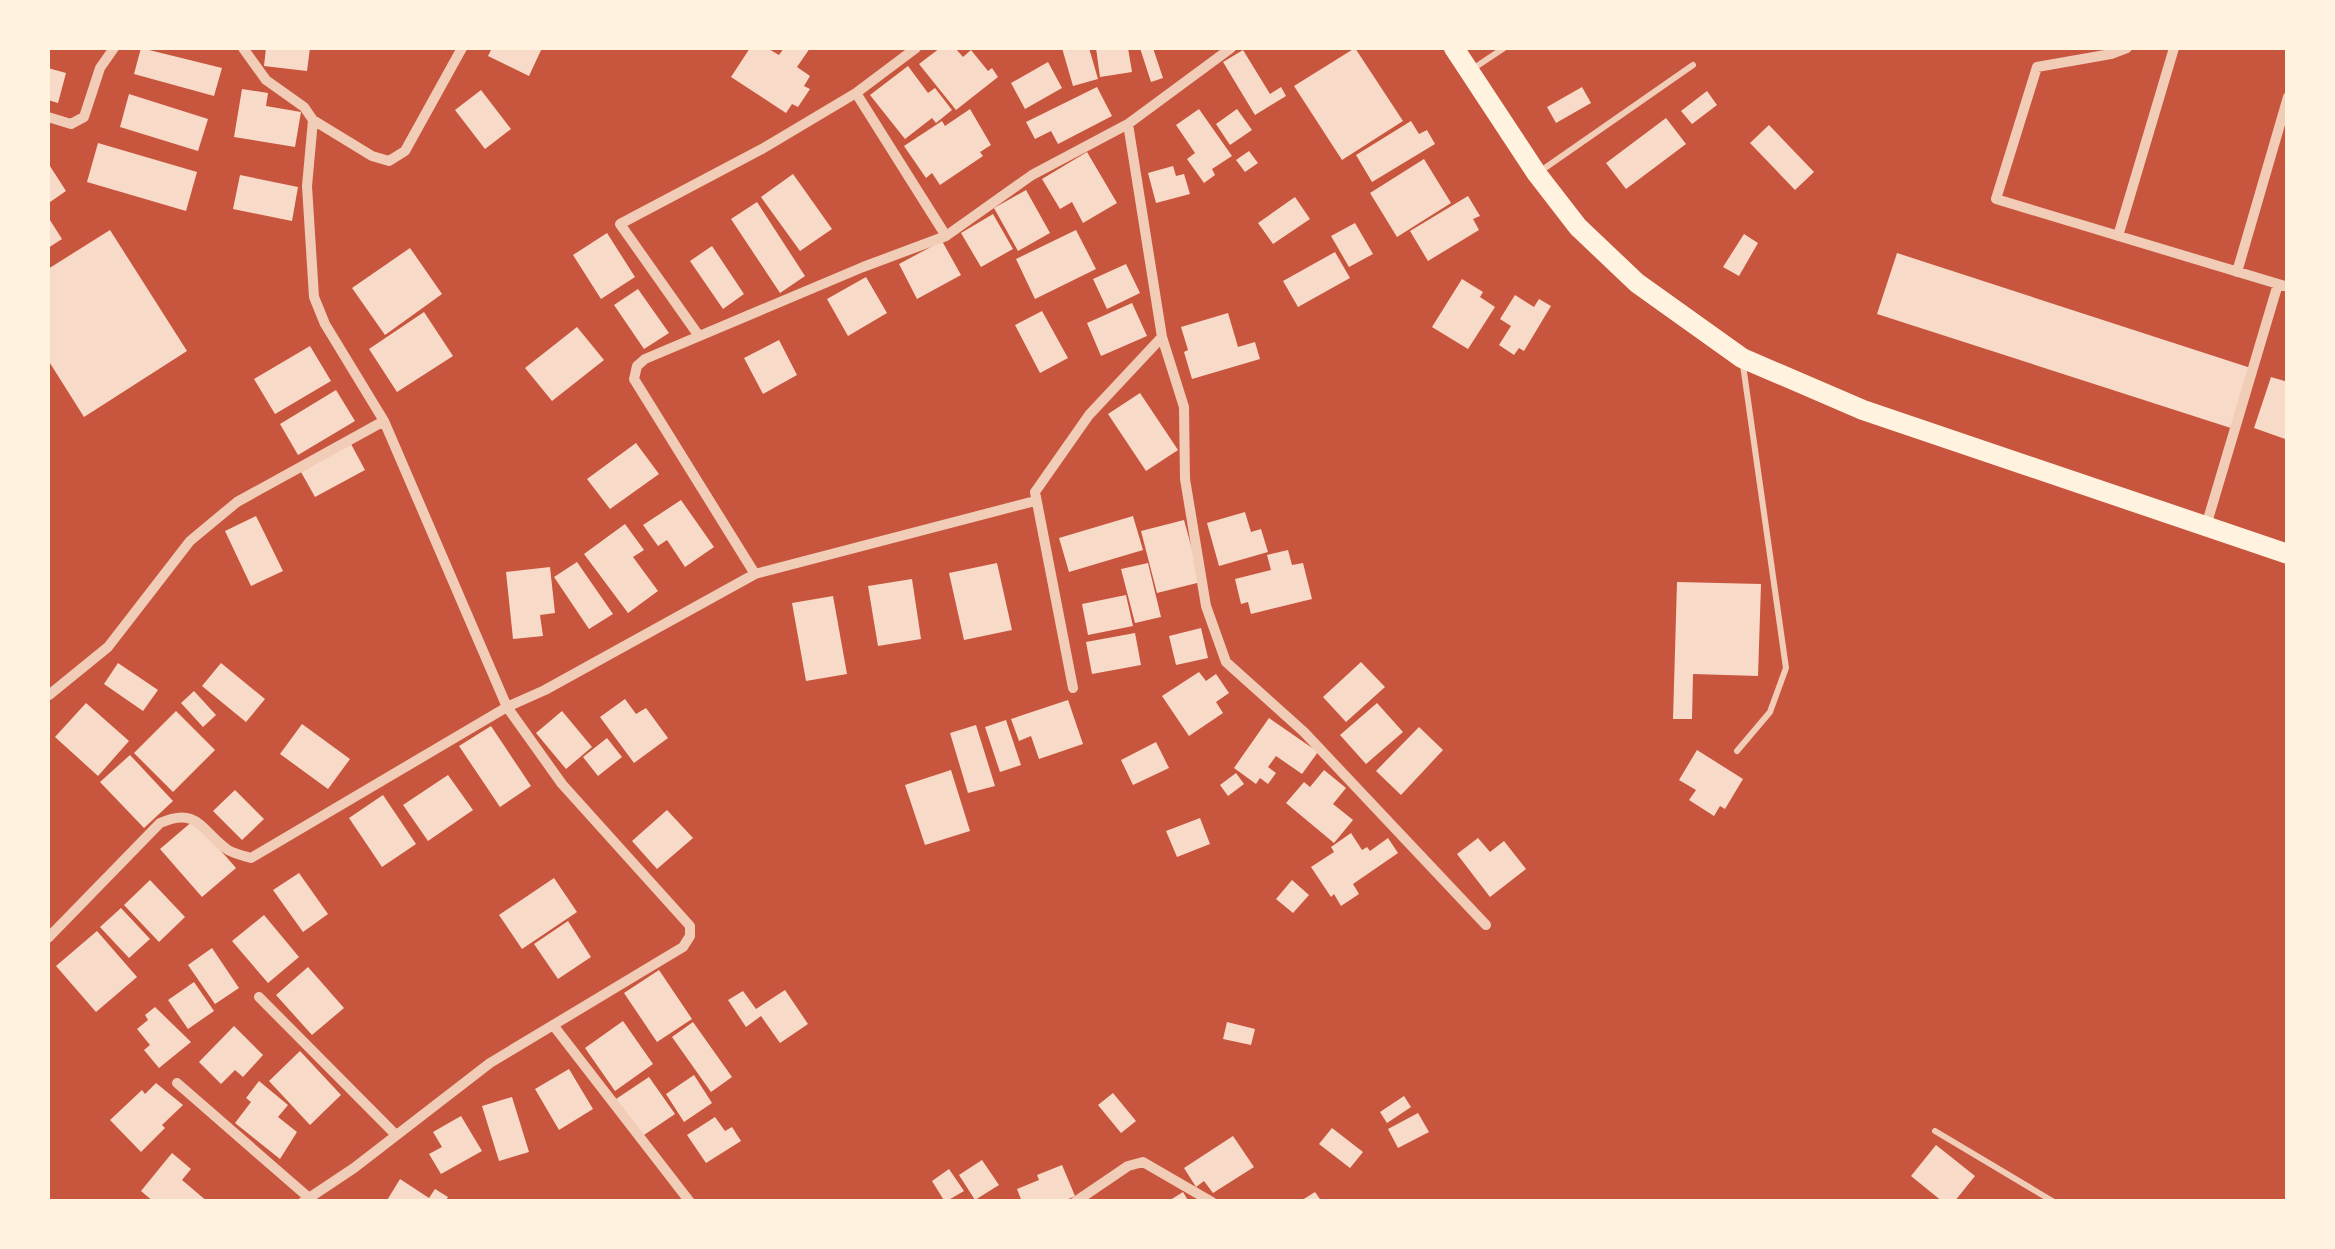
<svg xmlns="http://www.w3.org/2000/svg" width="2335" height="1249" font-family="'Roboto Condensed',sans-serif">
<rect width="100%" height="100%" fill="#c8553d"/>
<path fill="#f7dbc8" d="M141 48 222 68 214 96 134 74Z
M266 48H310L307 71 264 66Z
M492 48H542L529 76 488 56Z
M750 48H767L779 55 784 48H810L797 67 810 76 804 86 810 89 798 107 792 104 786 113 731 77Z
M940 48H955L963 57 971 50 988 71 992 68 998 77 956 110 919 64Z
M1062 48H1089L1098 79 1073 86Z
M1096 48H1128L1132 72 1100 77Z
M1140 48H1153L1163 78 1151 82Z
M1355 48 1403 121 1342 160 1294 86Z
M1243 50 1270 94 1281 87 1286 96 1255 115 1223 62Z
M1048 62 1062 88 1025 109 1011 83Z
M908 66 928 93 935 88 952 110 936 123 932 118 905 139 870 95Z
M48 68 66 73 58 103 48 100Z
M1097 87 1112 116 1058 144 1051 131 1035 139 1026 122Z
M1582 87 1591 103 1556 123 1547 107Z
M242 89 268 93 266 106 301 112 295 147 234 137Z
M481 90 511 129 485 149 455 110Z
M1707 91 1717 105 1692 124 1681 111Z
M129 94 208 119 198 151 120 127Z
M970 109 991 145 980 152 983 156 940 185 932 173 926 178 904 146 942 121 945 126Z
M1199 109 1232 156 1212 169 1215 175 1204 183 1187 159 1195 153 1176 125Z
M1237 109 1252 130 1230 145 1216 124Z
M1666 118 1686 144 1626 189 1606 163Z
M1411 121 1419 134 1427 130 1435 144 1372 182 1356 155Z
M1769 125 1814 172 1795 190 1750 143Z
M98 143 197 172 186 211 87 182Z
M1249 151 1258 163 1245 172 1236 160Z
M1087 152 1117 203 1083 223 1072 202 1060 209 1042 179Z
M1424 159 1451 203 1397 237 1370 193Z
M48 163 66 191 50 202 48 198Z
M1173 166 1176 176 1184 174 1190 194 1156 203 1148 173Z
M793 174 832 229 800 251 761 197Z
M240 175 298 187 292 221 233 209Z
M1026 190 1050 233 1018 251 994 208Z
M1468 196 1480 216 1473 219 1479 230 1428 261 1410 231Z
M1295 197 1310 219 1273 244 1258 223Z
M757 202 805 276 780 293 731 219Z
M993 214 1013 249 981 267 961 233Z
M48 217 62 239 48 248Z
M1355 223 1373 254 1349 267 1331 236Z
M110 230 187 351 84 417 48 360V269Z
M1076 230 1096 269 1035 299 1016 259Z
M607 233 635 277 601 299 573 255Z
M1744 234 1758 243 1739 276 1723 267Z
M942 241 961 275 917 299 899 264Z
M712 246 744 294 723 309 690 261Z
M410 248 442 294 385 335 352 288Z
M1335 252 1350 278 1298 307 1283 281Z
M1897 253 2257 370 2237 430 1877 314Z
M1126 264 1140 293 1107 309 1093 279Z
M866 277 887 313 848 336 827 299Z
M1462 279 1483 292 1480 297 1495 307 1468 349 1432 327Z
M638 289 669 333 644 349 614 305Z
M1515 295 1534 307 1539 299 1551 306 1524 351 1519 348 1514 355 1499 345 1511 326 1500 319Z
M1132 303 1147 336 1101 356 1087 323Z
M1042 311 1068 358 1040 373 1015 325Z
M424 312 453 356 397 392 369 349Z
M1228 313 1238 347 1255 342 1260 359 1192 379 1184 352 1188 350 1181 327Z
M577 327 604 360 552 401 525 368Z
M779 340 797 375 763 394 744 358Z
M310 346 331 381 275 414 254 379Z
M2271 377 2288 382V440L2254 428Z
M336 390 355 421 298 455 280 424Z
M1140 393 1178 450 1146 471 1108 414Z
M636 443 659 474 610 509 587 479Z
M351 444 365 470 315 497 301 472Z
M681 500 714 547 685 567 667 540 658 546 643 525Z
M1245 512 1251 532 1261 529 1268 552 1219 566 1207 523Z
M256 516 283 571 251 586 225 531Z
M1133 516 1143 550 1069 572 1059 538Z
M1184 520 1201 582 1157 593 1141 531Z
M625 524 644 550 633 557 658 591 628 613 584 554Z
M1288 550 1292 565 1303 563 1312 599 1251 614 1248 602 1241 604 1235 579 1271 570 1267 555Z
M577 562 613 614 589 629 554 577Z
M997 563 1012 630 964 640 949 573Z
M1148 563 1161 617 1135 623 1121 569Z
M550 567 555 613 540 615 543 636 513 639 506 572Z
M912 579 921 639 878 646 868 586Z
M1677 582 1761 584 1758 676 1693 674 1692 719H1673Z
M1126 595 1133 626 1088 635 1082 604Z
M833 596 847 674 806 681 792 603Z
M1201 628 1208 658 1176 665 1169 636Z
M1135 633 1141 665 1092 674 1086 642Z
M1361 662 1385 687 1346 722 1323 697Z
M118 663 158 690 143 711 104 684Z
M221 663 265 699 246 722 202 686Z
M1199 672 1206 681 1216 674 1229 693 1216 702 1223 713 1189 736 1162 696Z
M194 691 216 715 203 727 181 703Z
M625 699 636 714 646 708 668 738 634 763 600 717Z
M1068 700 1083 744 1039 759 1031 736 1019 741 1011 719Z
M86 703 129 741 98 776 55 737Z
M1377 703 1403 732 1366 764 1340 735Z
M176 711 215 750 173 792 134 753Z
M562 711 592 747 566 769 536 733Z
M1269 718 1318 752 1302 774 1276 756 1268 767 1276 773 1268 784 1260 778 1256 784 1234 768Z
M1006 720 1021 765 1000 772 985 727Z
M302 724 350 759 328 789 280 754Z
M976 725 995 786 968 793 950 733Z
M491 726 531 786 500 807 459 746Z
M1419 727 1443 750 1401 795 1376 771Z
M607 738 622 757 598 776 583 757Z
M1156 742 1169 768 1133 785 1121 760Z
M1697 750 1743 779 1725 809 1720 806 1714 816 1689 800 1696 790 1679 780Z
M130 755 173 801 144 828 100 782Z
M951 770 970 831 925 845 905 785Z
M1324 770 1346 788 1333 804 1353 820 1334 843 1286 803 1304 782 1310 787Z
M1236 773 1244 784 1228 796 1220 785Z
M448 775 473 810 428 841 403 805Z
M235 790 264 819 242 840 213 811Z
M383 795 416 844 382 867 349 818Z
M667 810 693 838 657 869 632 841Z
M1200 818 1210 844 1177 857 1166 831Z
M194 820 236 868 202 897 160 849Z
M1351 833 1362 850 1367 847 1370 851 1388 838 1398 853 1353 884 1359 894 1341 906 1334 894 1331 897 1311 867 1334 852 1331 847Z
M1478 838 1490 852 1504 841 1526 869 1490 897 1457 854Z
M299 873 328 914 303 932 273 890Z
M554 878 577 912 522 949 499 915Z
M150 880 185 917 159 942 124 905Z
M1292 880 1309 895 1293 913 1276 899Z
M121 908 150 939 129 958 100 927Z
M264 915 299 957 268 983 232 941Z
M568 921 591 957 558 979 534 944Z
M97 931 137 977 96 1012 56 966Z
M212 948 239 988 215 1004 188 965Z
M308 967 344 1008 312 1035 276 995Z
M659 970 692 1019 657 1042 624 993Z
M194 982 214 1011 188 1029 168 1000Z
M785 990 808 1024 780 1043 761 1016 746 1027 728 1000 743 991 756 1009Z
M155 1007 191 1042 159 1068 144 1050 150 1045 137 1029 148 1020 145 1015Z
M623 1021 653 1064 615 1091 585 1048Z
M693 1022 732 1077 711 1092 672 1037Z
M1227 1022 1255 1029 1251 1045 1223 1039Z
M234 1026 263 1055 243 1077 235 1070 221 1084 199 1062Z
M300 1051 341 1095 310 1125 269 1081Z
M569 1069 593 1109 559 1130 535 1089Z
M694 1075 712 1103 684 1122 666 1094Z
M649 1077 675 1114 641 1137 616 1099Z
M259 1081 288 1105 278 1117 297 1132 280 1159 235 1123 251 1102 246 1098Z
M156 1083 183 1105 162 1125 165 1128 141 1152 110 1120 142 1090 145 1094Z
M1113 1093 1136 1121 1121 1133 1098 1105Z
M1404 1096 1411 1107 1387 1123 1380 1112Z
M512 1097 529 1152 499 1161 482 1106Z
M1418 1113 1429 1132 1398 1148 1388 1129Z
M461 1116 482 1151 441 1174 429 1154 442 1147 433 1132Z
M715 1117 725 1131 732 1127 741 1141 706 1163 687 1135Z
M1332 1128 1363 1152 1350 1168 1319 1144Z
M1233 1136 1254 1167 1213 1193 1204 1181 1196 1187 1184 1168Z
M1936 1145 1975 1176 1954 1202H1943L1911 1176Z
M172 1153 191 1169 182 1180 208 1202H154L141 1191Z
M982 1160 999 1185 975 1200 959 1175Z
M1062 1165 1075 1196 1062 1202H1022L1017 1189 1039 1180 1037 1175Z
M949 1169 964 1191 945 1202 932 1181Z
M400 1179 429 1198 435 1189 448 1197 445 1202H386Z
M1183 1192 1189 1202H1167Z
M1315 1192 1322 1202H1299Z"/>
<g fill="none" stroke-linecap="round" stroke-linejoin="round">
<path stroke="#f1ccb7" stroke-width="6" d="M1474 68 1504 48
M1542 170 1693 65
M1737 751 1770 712 1786 668 1743 365
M1935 1131 2054 1202"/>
<path stroke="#f1ccb7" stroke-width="10" d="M243 48 266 80 304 107 313 120 307 186 314 297 325 324 384 421 507 707 562 784 690 926V936L683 947 490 1063 354 1168 303 1202
M916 48 856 93 946 236
M2127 48 2111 54 2037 67 1996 199 2288 287
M48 117 71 124 84 117 100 68 114 48
M313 120 372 156 389 161 405 151 462 48
M2118 236 2174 48
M2237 272 2288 97
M699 336 620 224 762 149 856 93
M1162 337 1184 407 1185 479 1206 606 1226 662 1304 732 1486 925
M2206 526 2278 284
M755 574 634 379 637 366 645 359 863 267 946 236 1032 175 1128 124
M1073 688 1035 492 1089 415 1162 337 1128 124 1231 48
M49 695 108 647 190 541 237 502 384 421
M48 938 160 823C198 806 201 831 228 850 235 854 244 856 251 858L507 707 545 690 755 574 1035 501
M259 997 396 1135
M553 1025 690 1202
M177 1083 308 1197
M1075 1202 1128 1166 1143 1162 1212 1202"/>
<path stroke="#fff3e0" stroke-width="20" d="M1454 48 1537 174 1578 227 1637 283 1742 358 1863 410 2288 554"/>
</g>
<rect width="2335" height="1249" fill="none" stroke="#fff3e0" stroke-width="100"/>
</svg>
